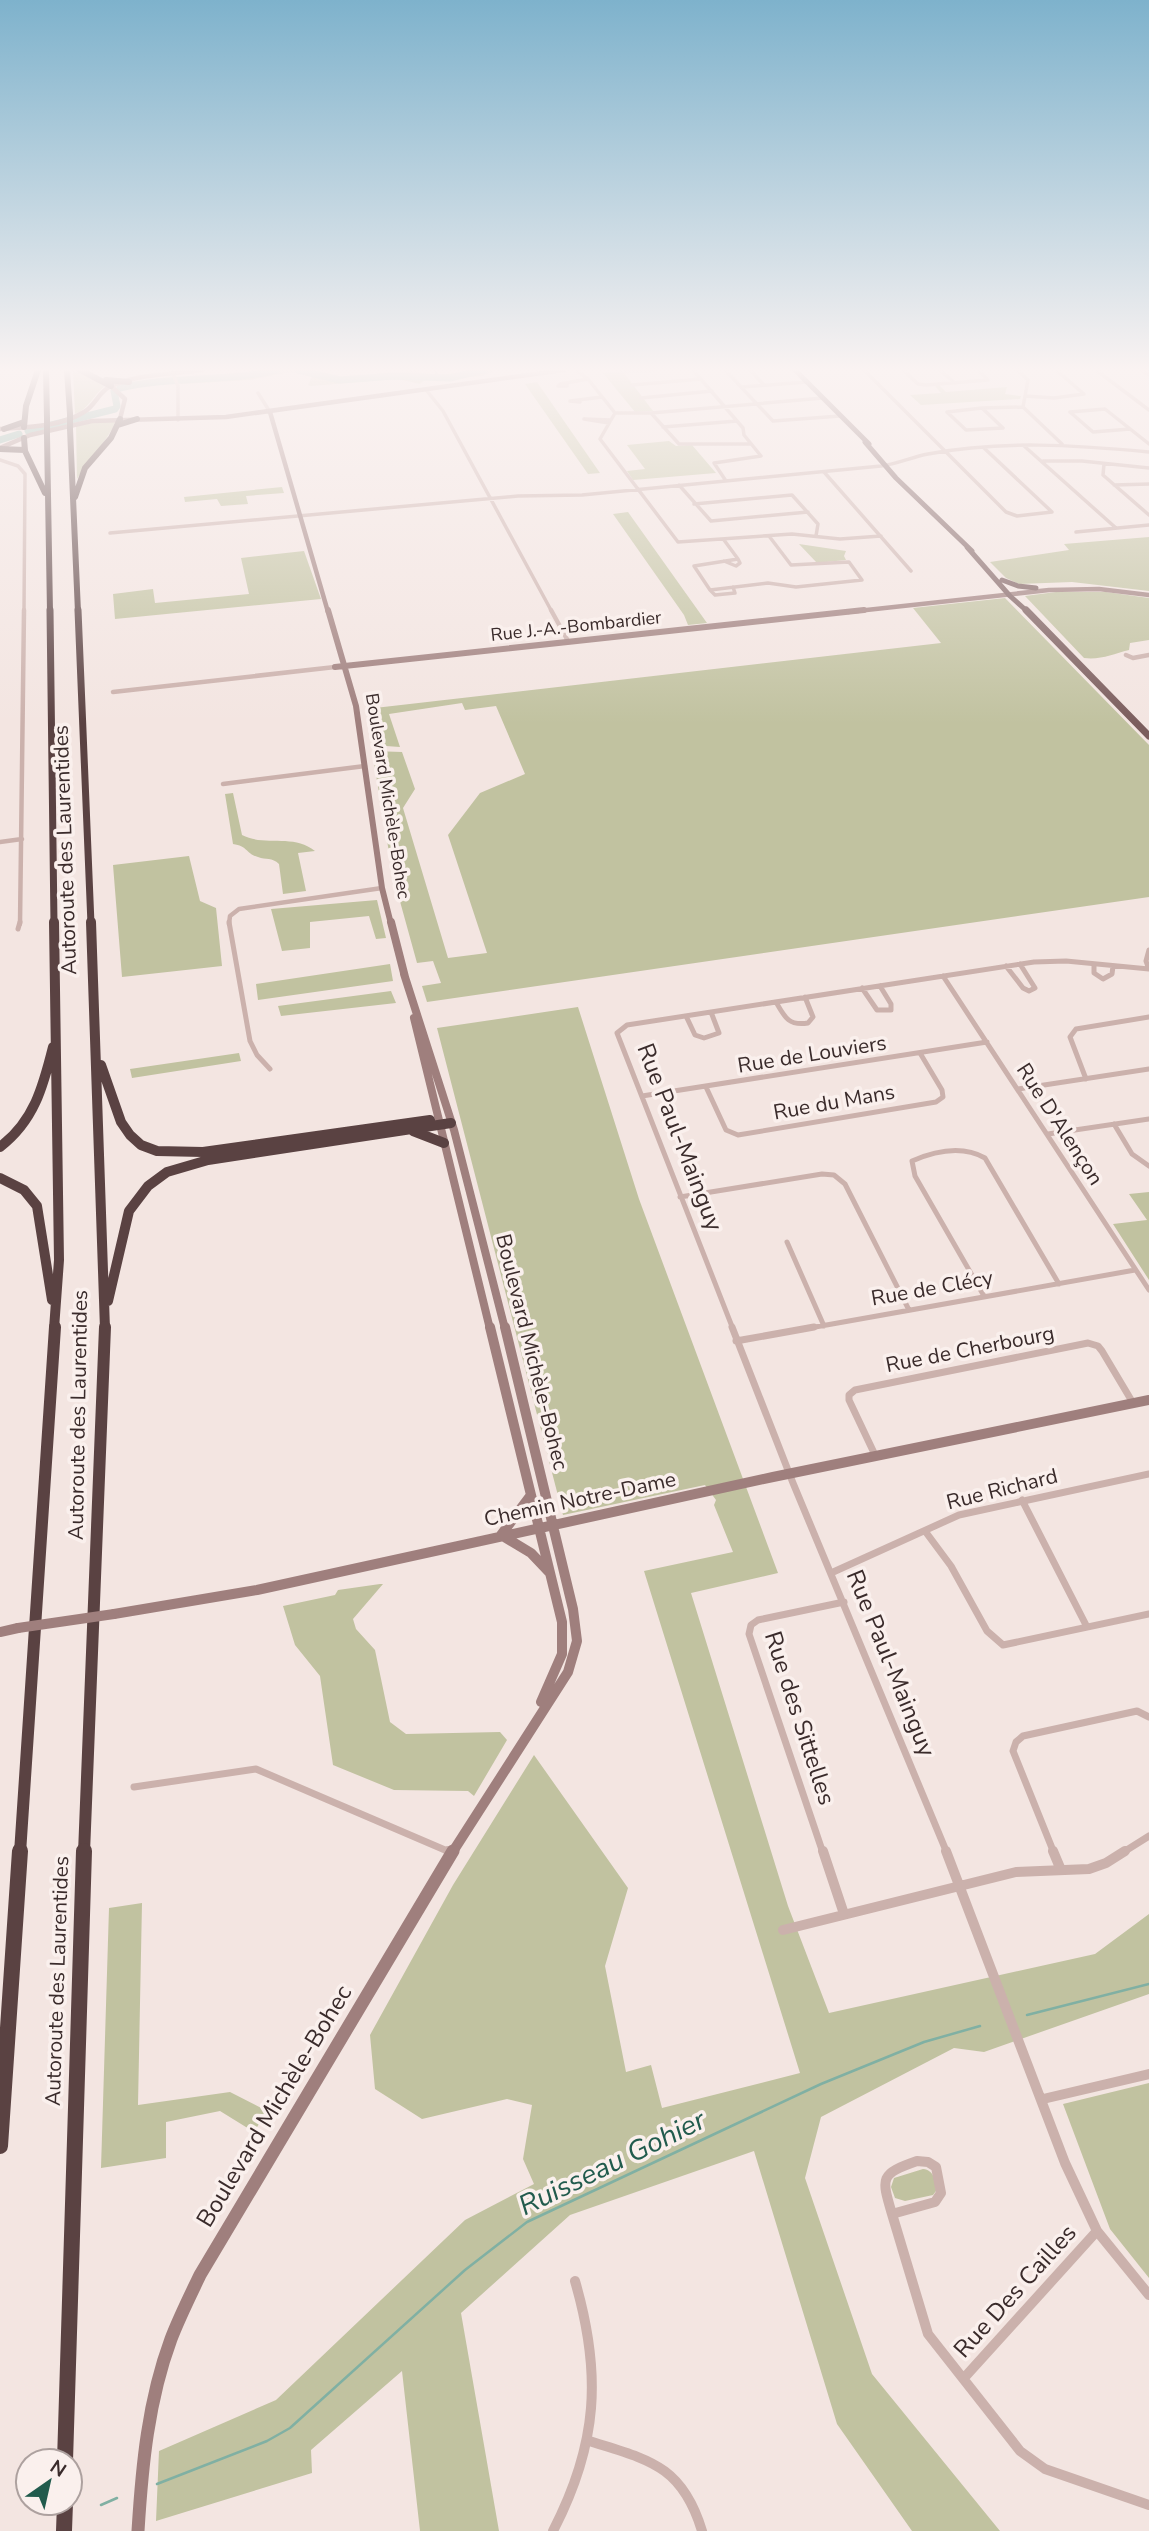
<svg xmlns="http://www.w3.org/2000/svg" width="1149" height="2531" font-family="'Nunito Sans',sans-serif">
<rect width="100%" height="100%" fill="#f3e5e1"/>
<path fill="#c1c2a0" d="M73 370 105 386C94 394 89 409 75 414Z
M270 370H306L340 379 418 370 421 375C446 376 470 370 494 370 475 386 439 367 420 384L398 379 311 386 308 385 312 377 305 373 291 372 249 380 181 384V380L245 375Z
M620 372 624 373 653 411 635 412 603 373Z
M537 382 600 473 588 474 525 384Z
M939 385 946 392 1007 387 1005 394 1021 396 1020 399 921 405 910 395 941 393 935 386Z
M116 420C108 442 88 459 77 479L76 425Z
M669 441 676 446 692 445 716 473 633 480 627 471 645 469 627 445Z
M282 487 284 493 246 496 248 504 221 506 217 499 185 502 184 497Z
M628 512 707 623 688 625 684 615 613 514Z
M1149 537V591L1072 582 1019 584 1006 578 990 562 1069 550 1064 544Z
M799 544 846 551 844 556 846 560 817 563Z
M304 551 321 599 115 619 113 594 153 589 155 603 249 594 241 558Z
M1056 592H1106L1149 598V640L1130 643 1129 650C1113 654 1101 660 1084 658L1025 596Z
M1005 598 1149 745V897L427 1002 422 986 441 983 433 961 417 963 393 876 372 751 402 752 415 789 403 808 448 958 487 953 448 835 480 793 525 774 496 706 465 710 462 703 389 714 400 747 372 745 366 709 941 643 913 608Z
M233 793 242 835C265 847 293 833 315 851L298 853 306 891 283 894 279 864C272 857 266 860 258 857 246 854 248 846 233 844L225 794Z
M189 856 200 901 216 908 222 966 122 977 113 865Z
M377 900 386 938 376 939 369 916 310 922V948L282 951 271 909Z
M390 964 393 981 258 1000 256 984Z
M391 991 396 1003 281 1016 278 1006Z
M578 1007 639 1199 778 1573 691 1593 788 1906 829 2013 1095 1954 1149 1914V1994L984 2052 954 2048 821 2117 805 2178 872 2374 1000 2531H912L837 2424 754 2151 570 2215 461 2313 499 2531H420L402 2371 311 2450 312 2473 156 2521 159 2451 276 2400 465 2220 534 2184 523 2159 532 2105 507 2099 422 2119 375 2089 370 2035 453 1885 534 1755 628 1888 605 1966 626 2072 651 2065 662 2108 800 2073 644 1571 733 1552 714 1505 716 1500 705 1485 563 1515 437 1028Z
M239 1053 241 1061 132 1078 130 1069Z
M1149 1192V1280L1113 1224 1147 1220 1129 1194Z
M380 1584H383L353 1619 356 1629 375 1650 390 1722 406 1734 500 1732 507 1740 474 1796 468 1791 394 1790 333 1765 320 1676 295 1645 283 1606 335 1595 338 1590Z
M142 1903 138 2105 230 2092 267 2111 254 2132 220 2111 166 2122V2158L101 2168 109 1908Z
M1149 2083V2278L1110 2229 1063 2104Z
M923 2169C934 2170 936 2181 936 2191L933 2195 905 2201 895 2198 891 2187 894 2178Z"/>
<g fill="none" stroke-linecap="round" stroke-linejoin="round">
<path stroke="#80b0a3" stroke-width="2" d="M435 370 439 378"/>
<path stroke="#80b0a3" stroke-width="2.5" d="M1027 2015 1149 1984
M157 2484 267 2441 290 2428 465 2270 527 2222 821 2084 924 2042 980 2026
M101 2505 117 2498"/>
<path stroke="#80b0a3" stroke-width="7" d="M298 370 340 380 393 376 450 378 483 370
M120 388C172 376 225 382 277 370
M28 431 115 409 117 406 114 391
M0 440 19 434"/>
<path stroke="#cbb1ac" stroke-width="3.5" d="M576 370 588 379 615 413 600 439 678 542 792 534 840 539 881 536
M693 370 743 428 744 435 761 456 714 463 726 481
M725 370 773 421 840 416
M750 370 764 385
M864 370 1006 512 1017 516 1052 512 984 448
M903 370 918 384 926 385 988 380 978 370
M940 370 955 383
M1017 370 1028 380 1023 407 1062 444
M1096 370 1149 410
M1142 370 1149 375
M621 372 656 370
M173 374 178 386V420
M567 383V386H558L560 384 588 379
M632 385 701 379
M742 387 807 382
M427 391 443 411 552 612
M258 393 270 412
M1025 396 1054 398 1084 394 1056 370
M641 398 712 391
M578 400 580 402 570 401 602 397
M982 408 1003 428 966 430 947 412Z
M982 408 1023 407
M1070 412 1105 409 1149 444
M1070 412 1093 432 1130 429
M615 413H651L823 398
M651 413 679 444H751
M609 423 584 419 611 420
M663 427 737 421
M1023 445 1116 528
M0 460 18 466 25 474 24 612
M1043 461H1082L1149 468
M1104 464 1103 475 1149 515
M824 472 911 571
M679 485 711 521 808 512
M1114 485 1149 484
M694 504 792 495 818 524 816 536
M1076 532 1149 525
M110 533 518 496 582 495 881 466C897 464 912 457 928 454 1001 440 1075 445 1149 452
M724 540 738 559 694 566 710 590 768 583 796 587 862 580 849 562 791 565 769 536
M724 561 736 566 740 563 738 559
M710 590 715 595 735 593 733 587"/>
<path stroke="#cbb1ac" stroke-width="4.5" d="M551 610 568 641
M1126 655 1133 658 1149 655
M113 692 335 667
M223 784 365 766
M0 842 22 839
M20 924 24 610
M229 924 230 916 239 909 382 888"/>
<path stroke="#cbb1ac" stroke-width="5" d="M229 922 250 1041 257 1055 270 1069
M18 929 20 922
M1149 950 1146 961 1149 969
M1094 964V973L1103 979 1112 974 1113 966
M1006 966 1023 988 1029 991 1035 988 1020 964
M943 976 1149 1290
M862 988 877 1010H891V1004L880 986
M776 1002C785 1018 789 1026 808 1023L813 1017 805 997
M686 1016 695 1035 704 1038 719 1033 711 1012
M1086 1079 1070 1037 1076 1029 1149 1017
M706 1087 726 1130 738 1135 936 1102 943 1097 942 1090 920 1053
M1018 1089 1149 1069
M642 1096 987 1042
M1114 1124 1132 1154 1149 1166
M1048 1134 1149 1119
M680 1197 822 1174 834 1175 845 1184 909 1310
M787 1242 824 1326
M984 1296 915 1176 912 1161C935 1151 962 1145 985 1158L1059 1284
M733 1329 617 1033 627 1025 1034 962 1066 961 1149 969
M804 1329 1135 1270"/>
<path stroke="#cbb1ac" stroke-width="7" d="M732 1327 793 1483 947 1853
M736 1341 814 1327
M875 1455 849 1400V1395L855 1390 1088 1343 1098 1346 1102 1351 1133 1403
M1022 1500 1087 1627
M925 1531 951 1566 987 1631 1003 1645 1149 1614
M831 1573 959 1515 1149 1474
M134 1787 256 1769 452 1853
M823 1853 749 1634 751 1625 758 1620 844 1602
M1054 1853 1013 1751 1016 1742 1023 1736 1137 1711 1149 1717
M1122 1853 1149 1836"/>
<path stroke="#cbb1ac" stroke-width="10" d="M448 1851 452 1853
M823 1851 844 1914
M946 1851 1065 2163 1097 2231 1149 2295
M1053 1851 1061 1870
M783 1930 1016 1872 1089 1869 1106 1863 1125 1851
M1043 2099 1149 2074
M917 2161 928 2162 936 2167 941 2193 935 2202 892 2214C881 2177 880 2174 917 2161Z
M892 2214 928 2334 1020 2451 1045 2469 1149 2505
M964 2378 1097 2231
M589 2441C649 2460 682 2465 702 2531
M553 2531C598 2444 602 2374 575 2281"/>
<path stroke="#9f7f7d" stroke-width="4.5" d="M111 386 125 399 120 419
M270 412 328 612
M0 429C28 427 60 427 84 412 95 406 99 391 111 386 139 374 173 374 202 370
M0 448 30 435 92 421 226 417 564 370
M848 612 1049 590 1099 589 1149 595"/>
<path stroke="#9f7f7d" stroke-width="6" d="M328 610 356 706 382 888 391 924
M335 667 864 610"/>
<path stroke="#9f7f7d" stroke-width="8" d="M391 922 405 977
M404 974 454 1130 505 1329
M414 1018 490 1329"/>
<path stroke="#9f7f7d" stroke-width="10" d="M490 1327 562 1622V1654L541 1702
M501 1535 531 1553 549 1572
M501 1535 531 1495
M114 1614 257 1590 773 1477 1149 1400
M0 1632 18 1628
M452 1853 568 1672 577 1641 573 1609 505 1327"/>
<path stroke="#9f7f7d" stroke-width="13" d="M138 2531C142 2466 148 2401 171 2339 179 2318 190 2296 200 2275L453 1851"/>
<path stroke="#7b5d5d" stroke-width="5" d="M795 370 869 444
M865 442 896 478 972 551
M967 547 1010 596 1028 612
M1002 580 1018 586 1036 588"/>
<path stroke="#7b5d5d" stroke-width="7" d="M1026 610 1149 736"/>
<path stroke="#5a4242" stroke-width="6" d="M46 370 47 419
M67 370 70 414
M80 370 111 386
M106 380 129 382
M118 425 137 419
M24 427 26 406 38 370
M4 429 24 422
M70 429 78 612
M47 435 50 612
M24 438 25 451 45 493
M0 449 25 450
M75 497 85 468 111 438 120 419"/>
<path stroke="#5a4242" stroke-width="7" d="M50 610 54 924
M78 610 91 924"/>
<path stroke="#5a4242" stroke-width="10" d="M54 922 59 1260 54 1329
M91 922 105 1329
M101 1065 121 1122 130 1135 141 1145 157 1151 203 1152 430 1120
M413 1131 444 1143
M0 1147C34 1121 43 1087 53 1047
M0 1178 24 1190 37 1206 52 1300
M108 1301 129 1211 148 1186 167 1172 208 1160 451 1123"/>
<path stroke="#5a4242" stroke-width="12" d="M20 1853 55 1327
M84 1853 105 1327"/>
<path stroke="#5a4242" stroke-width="16" d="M0 2146 20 1851
M65 2461 84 1851
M64 2531 65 2503"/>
<path stroke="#9f7f7d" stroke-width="10" d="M18 1628 114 1614"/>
<path stroke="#5a4242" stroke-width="6" d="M70 414V429
M47 419V435"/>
</g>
<linearGradient id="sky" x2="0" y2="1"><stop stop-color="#7eb2cc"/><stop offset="0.51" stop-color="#faf3f2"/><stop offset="1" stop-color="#faf3f2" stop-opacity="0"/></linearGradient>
<rect width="1149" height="724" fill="url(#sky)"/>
<g text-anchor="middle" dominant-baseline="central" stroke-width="7" stroke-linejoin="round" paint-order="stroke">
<g font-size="18" fill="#3a2b2b" stroke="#faf0ed">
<text transform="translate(576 626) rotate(-6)">Rue J.-A.-Bombardier</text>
<text transform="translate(388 796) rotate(81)">Boulevard Michèle-Bohec</text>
</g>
<g font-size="21" fill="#3a2b2b" stroke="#faf0ed">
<text transform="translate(65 850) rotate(-92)">Autoroute des Laurentides</text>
<text transform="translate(812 1054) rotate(-9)">Rue de Louviers</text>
<text transform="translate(834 1102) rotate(-10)">Rue du Mans</text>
<text transform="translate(1060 1124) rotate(57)">Rue D'Alençon</text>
<text transform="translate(932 1288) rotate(-10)">Rue de Clécy</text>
<text transform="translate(970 1349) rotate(-11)">Rue de Cherbourg</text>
<text transform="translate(532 1352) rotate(76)">Boulevard Michèle-Bohec</text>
<text transform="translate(78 1415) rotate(-89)">Autoroute des Laurentides</text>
<text transform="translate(1002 1489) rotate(-14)">Rue Richard</text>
<text transform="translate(580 1499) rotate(-12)">Chemin Notre-Dame</text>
<text transform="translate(57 1981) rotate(-88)">Autoroute des Laurentides</text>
</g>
<g font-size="24" fill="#3a2b2b" stroke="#faf0ed">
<text transform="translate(680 1137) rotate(69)">Rue Paul-Mainguy</text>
<text transform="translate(891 1663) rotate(68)">Rue Paul-Mainguy</text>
<text transform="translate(800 1718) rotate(72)">Rue des Sittelles</text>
<text transform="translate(274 2106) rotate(-59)">Boulevard Michèle-Bohec</text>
<text transform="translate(1015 2291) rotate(-48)">Rue Des Cailles</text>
</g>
<g font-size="28" font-style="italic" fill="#215b4d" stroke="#faf0ed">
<text transform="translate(612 2163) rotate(-26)">Ruisseau Gohier</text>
</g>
</g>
<g transform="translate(49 2482) rotate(34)"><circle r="33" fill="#faf0ed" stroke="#ada19f" stroke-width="2"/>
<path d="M0-5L12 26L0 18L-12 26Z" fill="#215b4d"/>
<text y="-10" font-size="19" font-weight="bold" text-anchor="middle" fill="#3a2b2b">N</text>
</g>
</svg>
